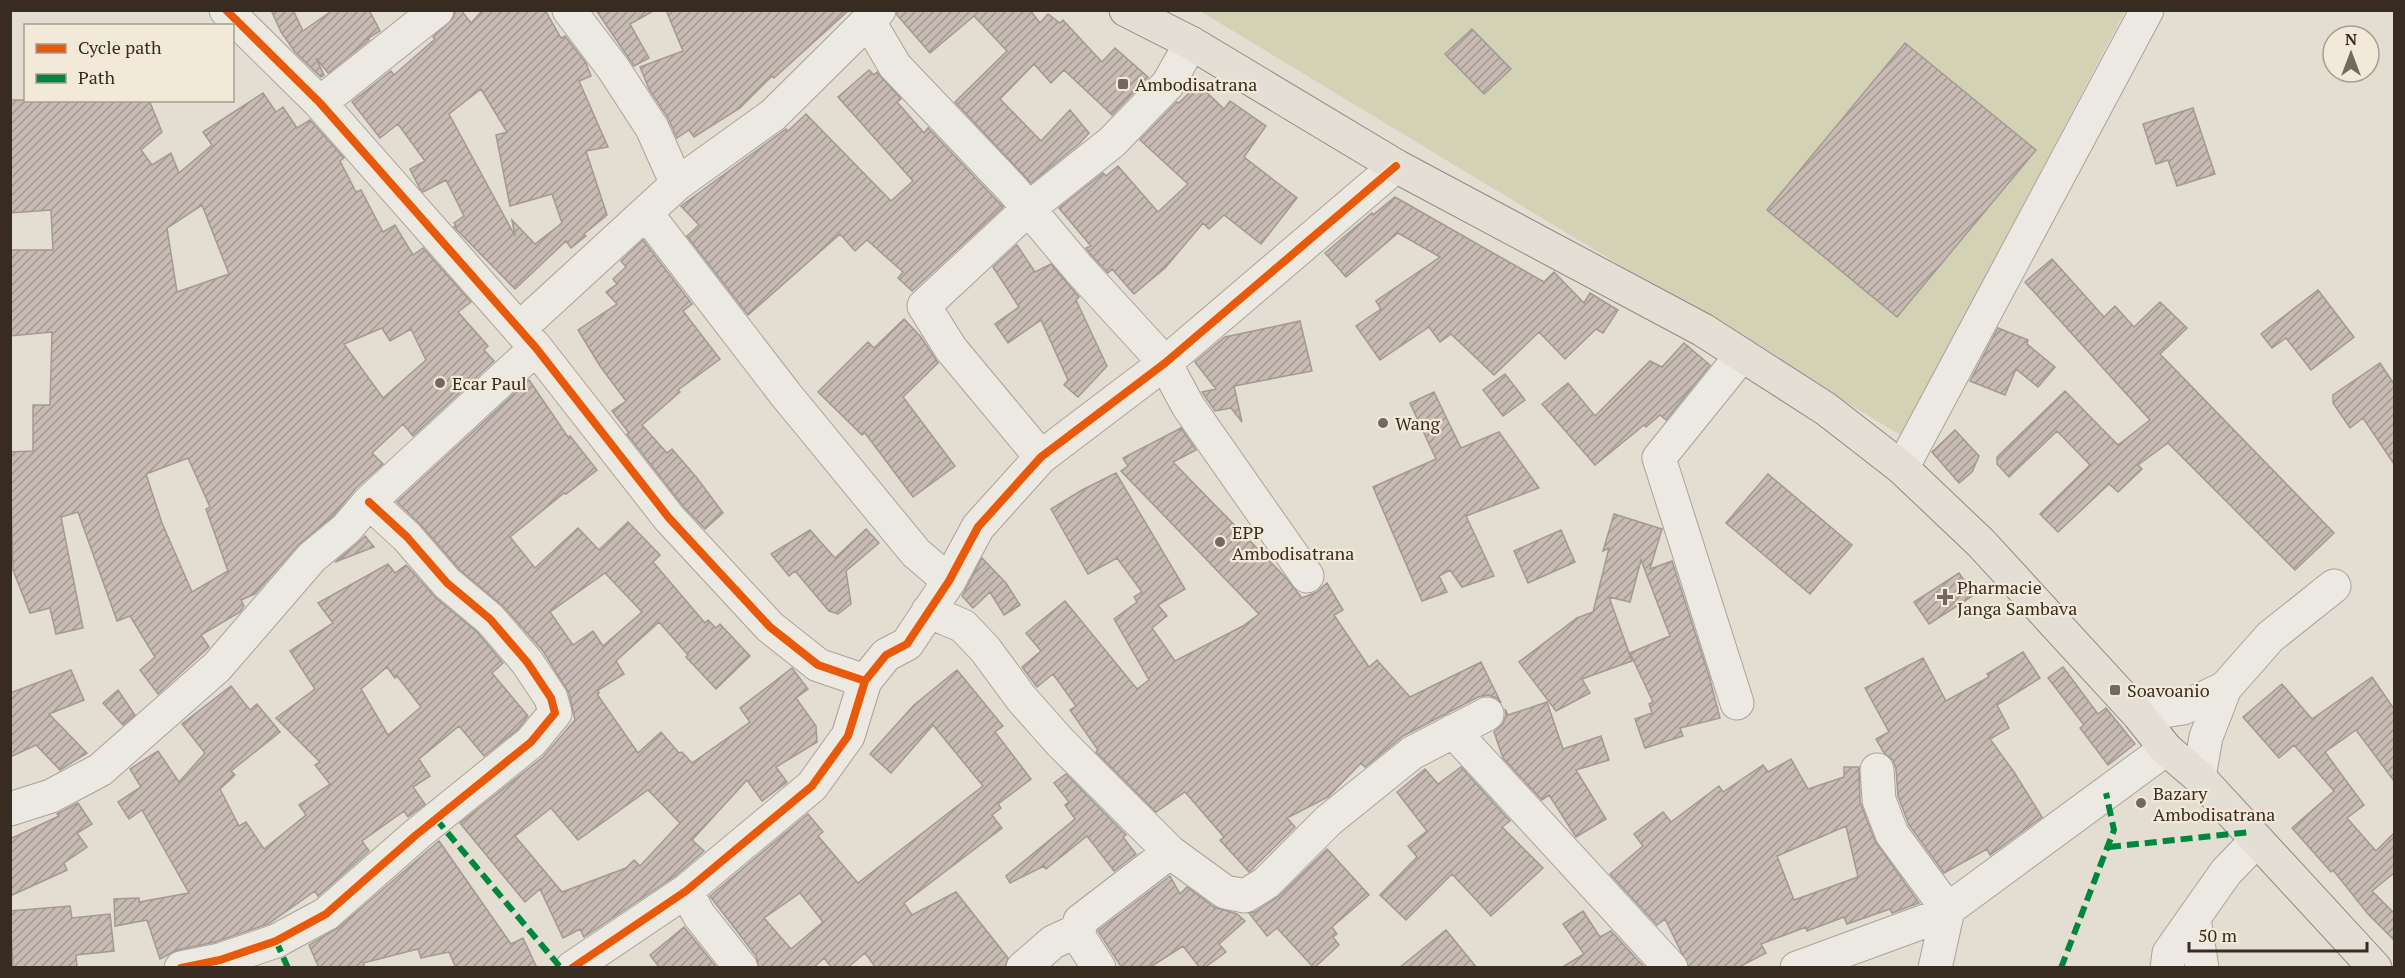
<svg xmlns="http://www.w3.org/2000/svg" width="2405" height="978" font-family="'PT Serif',serif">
<defs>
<pattern id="building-hatch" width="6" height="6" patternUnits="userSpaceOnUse" patternTransform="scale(1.5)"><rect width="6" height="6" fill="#c7bbb3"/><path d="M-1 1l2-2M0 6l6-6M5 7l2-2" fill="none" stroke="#a39891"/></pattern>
</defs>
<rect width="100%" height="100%" fill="#e3ddd2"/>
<path fill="#d4d2b5" d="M1200 11H2125L1902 436Z"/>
<path fill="url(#building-hatch)" stroke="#a49991" stroke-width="1.5" fill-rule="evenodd" d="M271 10H293L303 31 333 10H369L380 31 367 39 369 40 328 73 316 58 324 75 321 77 295 52 281 32Z
M455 10H461L471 23 483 10H545L561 38 565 36 586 63 591 76 579 81 608 147 586 151 607 215 584 234 586 236 571 248 566 241 515 289 454 227 456 226 454 223 464 216 446 180 423 192 420 189 410 169 425 161 398 124 380 138 352 102 391 71 394 75 435 39 433 37 454 17ZM481 89 507 132 496 135 510 206 552 194 562 223 535 244 512 220 515 236 449 114Z
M596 10H655L630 24 649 58 634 66Z
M666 10H849L774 78 772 76 740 108 694 137 689 130 677 138 668 118 649 89 640 67 683 51Z
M897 10H1030L1040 23 1048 14 1060 23 1063 20 1102 62 1115 48 1148 77 1112 115 1064 70 1051 83 1034 64 1000 99 1041 141 1070 110 1089 133 1079 144 1031 183 955 102 1007 51 974 16 930 53 897 15Z
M1472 29 1511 69 1484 94 1445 54Z
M1905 43 2036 150 1897 317 1767 210Z
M869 70 874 75 877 72 901 99 897 102 924 133 928 128 1003 207 912 291 898 278 903 272 867 240 855 251 840 234 748 315 687 236 699 225 681 206 786 129 788 131 806 114 891 201 913 181 838 97Z
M1198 84 1224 109 1230 101 1266 126 1244 157 1297 198 1261 244 1224 215 1209 229 1203 223 1165 268 1134 294 1112 269 1108 273 1093 257 1086 248 1091 246 1059 208 1103 173 1106 176 1118 166 1158 212 1188 184 1140 140 1177 102 1179 103Z
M263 93 276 112 283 107 297 128 310 120 344 158 340 161 356 192 361 190 383 232 395 225 413 255 423 248 471 302 458 312 488 346 484 350 494 361 413 436 403 424 372 453 383 464 356 488 333 516 298 545 255 594 241 600 244 606 240 612 201 635 209 647 158 694 140 670 155 657 130 616 117 621 78 512 61 517 83 628 56 634 50 608 30 613 13 570 10 452 33 451V405H50L52 332 10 336V250H53L51 210 10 213V100H149L162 132 141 150 152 165 171 153 179 173 212 145 203 132ZM202 205 229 274 177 292 167 228ZM382 328 390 341 411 329 426 360 383 398 344 344ZM188 458 210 507 206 509 228 571 192 592 162 523 146 474Z
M2193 108 2215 174 2177 186 2168 160 2156 164 2143 124Z
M1395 197 1544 282 1554 272 1584 303 1590 293 1618 310 1603 333 1596 329 1565 359 1539 332 1494 375 1451 334 1440 342 1429 327 1380 360 1356 326 1381 309 1376 301 1440 257 1398 233 1346 277 1325 253 1372 213 1373 215Z
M643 240 692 304 683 311 720 359 678 390 680 392 642 425 667 453 672 449 697 478 723 513 705 529 683 506 627 434 629 433 612 411 626 401 600 366 578 330 617 304 606 292 617 284 613 279 626 267 621 261Z
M1017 245 1035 272 1051 264 1079 297 1076 300 1107 366 1078 397 1064 385 1068 380 1041 320 1008 343 995 324 1019 307 993 267Z
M2052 259 2104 317 2115 306 2134 327 2160 302 2187 328 2160 354 2334 533 2295 570 2168 443 2138 465 2142 469 2118 492 2109 484 2058 532 2040 514 2090 465 2057 431 2009 477 1997 464V457L2065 391 2118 445 2150 420 2025 282Z
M2318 290 2354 337 2311 370 2286 338 2272 348 2261 334Z
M904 319 921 337 938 363 903 397 955 466 913 497 865 433 862 435 818 392 868 342 874 348Z
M1300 321 1312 371 1234 386 1242 422 1231 408 1215 411 1202 392 1216 389 1195 362 1225 337Z
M1998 328 2028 340 2027 344 2055 367 2038 387 2016 369 2005 395 1970 381Z
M1684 343 1710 365 1666 420 1660 415 1646 427 1644 425 1595 465 1542 404 1568 383 1595 416 1650 361 1662 367Z
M2380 363 2394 384V464L2363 418 2350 428 2333 403V395Z
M1505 374 1525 400 1503 416 1483 390Z
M529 380 568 437 570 436 597 470 566 494 564 493 510 537 535 568 578 528 599 550 628 522 660 555 653 562 705 623 708 620 716 628 720 624 750 656 716 689 686 657 688 655 659 622 616 661 624 674 598 690 599 693 597 694 638 753 661 732 679 753 682 752 692 763 750 722 740 708 792 668 808 689 796 698 816 726 817 742 776 767 787 782 762 801 747 780 692 840 704 851 675 876 584 937 580 929 563 938 540 889 525 902 460 823 543 757 575 720 569 693 543 651 504 607 460 570 421 525 397 502ZM605 573 642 612 603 646 593 631 573 645 550 612ZM648 790 680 823 640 866 634 860 626 868 562 892 515 836 551 808 578 840Z
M1434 392 1461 448 1499 432 1539 488 1466 516 1494 576 1462 587 1450 570 1439 576 1447 592 1422 601 1373 487 1436 459 1410 403Z
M1181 428 1196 450 1173 462 1286 578 1302 598 1317 592 1327 583 1343 610 1334 615 1369 667 1377 660 1410 697 1481 662 1501 703 1497 698 1488 695 1478 697 1403 736 1365 767 1361 763 1328 797 1287 818 1295 827 1249 872 1220 840 1224 837 1185 792 1156 812 1096 752 1098 750 1070 710 1076 706 1053 674 1037 687 1022 667 1041 651 1026 633 1065 601 1137 689 1149 680 1114 619 1137 602 1134 597 1142 592 1117 558 1088 574 1051 509 1082 490 1116 473 1185 589 1158 605 1167 616 1152 628 1175 661 1243 626 1259 614 1121 471 1128 466 1123 458Z
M1955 430 1979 456 1972 472 1959 483 1932 452Z
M1768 474 1852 545 1810 594 1726 523Z
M1614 514 1662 529 1650 569 1672 561 1709 676 1720 718 1680 728 1683 736 1645 748 1635 719 1652 713 1649 704 1653 702 1630 653 1670 636 1641 560 1630 602 1609 597 1632 661 1582 679 1590 693 1556 711 1519 662 1577 618 1593 612 1609 548 1603 551Z
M866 529 879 543 846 571 851 604 838 614 829 611 795 571 789 576 771 554 810 530 835 558Z
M1561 530 1575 562 1528 583 1514 551Z
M365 536 374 547 335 562 358 543Z
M982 558 1006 583 1020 605 1004 615 990 592 973 608 962 596Z
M388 564 395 573 406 565 435 597 477 632 503 663 492 673 528 716 518 729 484 756 459 726 419 759 430 776 413 787 425 804 408 817 404 811 362 841 369 851 318 896 315 891 268 924 215 942 177 950 160 959 147 920 115 926 114 899 139 898V902L189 893 142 810 129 819 118 802 141 787 130 769 158 751 179 782 205 753 182 724 231 686 250 710 257 704 280 732 231 771 235 775 220 789 239 826 246 822 264 849 306 815 299 805 330 784 315 765 320 762 276 718 315 689 290 651 333 623 318 603ZM387 667 395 678 397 676 421 707 388 735 361 689Z
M1959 573 1974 595 1929 624 1914 602Z
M2023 652 2040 678 1997 705 2009 728 1990 739 2014 772 2042 817 1990 855 1987 849 1944 873 1909 825 1898 796 1896 769 1893 760 1884 753 1876 739 1889 732 1865 688 1923 658 1946 701 1989 677 1987 674Z
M2063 667 2098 714 2106 708 2135 744 2108 765 2080 728 2084 725 2048 678Z
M71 670 84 700 49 714 87 753 60 770 36 745 10 757V693Z
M957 670 1003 726 995 732 1031 779 998 804 1001 808 992 815 1002 828 904 903 912 915 956 892 1008 958 1005 968H876L865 953 847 968H832L824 958 813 968H759L756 956 710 896 808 814 823 832 818 836 858 883 983 786 933 725 891 773 870 754 914 705ZM800 893 823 922 791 949 764 918Z
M2372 677 2394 709V781L2356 730 2325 752 2364 805 2347 818 2376 851 2394 833V873L2372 891 2394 913V940L2368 914 2333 870 2331 872 2292 828 2334 791 2294 745 2279 758 2243 717 2282 684 2312 719Z
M118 690 135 715 123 725 103 703Z
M1547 702 1563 749 1601 736 1609 760 1576 770 1606 819 1576 837 1549 795 1542 800 1503 758 1494 732 1503 724 1506 715 1505 709 1508 715Z
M1791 759 1808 789 1844 777V767H1859L1860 802 1875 841 1919 903 1892 913 1890 909 1847 924 1844 917 1807 931 1806 927 1761 944 1766 953 1737 968H1689L1665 919 1657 925 1610 874 1643 846 1634 834 1663 812 1671 822 1719 786 1723 792 1763 765 1768 772ZM1846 826 1858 877 1794 900 1777 856Z
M1461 767 1510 821 1502 827 1543 868 1491 916 1452 874 1406 920 1380 895 1417 857 1408 846 1427 831 1397 792 1425 769 1438 784Z
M1066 774 1126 835 1123 837 1136 854 1114 871 1087 836 1046 869 1044 866 1010 883 1006 876 1075 819 1065 805 1069 802 1054 783Z
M78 803 92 824 77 833 87 847 64 863 67 870 10 896V839L59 816 57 814Z
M439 841 511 944 523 938 537 968H456L449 952 421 958 418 949 363 963 365 968H319L309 945 338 928Z
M1327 849 1369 895 1332 927 1337 934 1333 937 1339 945 1314 968 1277 928 1267 936 1249 913 1255 912 1279 896Z
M1170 876 1180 894 1187 887 1214 907 1237 914 1245 921 1219 944 1226 952 1204 968H1200L1183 946 1149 968H1122L1098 931Z
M70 906 72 918 110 914 114 951 76 955 77 968H13L10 911Z
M1583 911 1600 937 1611 931 1645 968H1561L1584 954 1563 924Z
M684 927 717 968H660L650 955Z
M1446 930 1477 968H1399Z"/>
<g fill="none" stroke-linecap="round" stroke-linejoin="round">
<g stroke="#a9a29a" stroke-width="35">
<path id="minor" d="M226 10 320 103 536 348 669 518 770 627 818 665 865 681
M569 10 613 68 652 128 677 184
M869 22 895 66 1012 189 1079 269 1165 363 1188 406 1307 576
M320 103 437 10
M646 213 786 395 916 553 949 581
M519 329 677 184 773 115 879 10
M1041 457 951 349 924 306 1028 209 1112 142 1168 84 1191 43
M1902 468 2147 10
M928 611 963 626 985 649 1021 698 1060 742 1170 852 1225 892 1245 896 1266 883 1329 820 1412 753 1487 714
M1737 703 1659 458 1742 355
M2139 715 2183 708 2225 688 2270 637 2334 586
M1453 731 1671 968
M1877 770 1879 800 1892 834 1948 910 1935 968
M2199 777 2206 737 2225 688
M10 809 51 796 100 770 217 667 312 557 346 529 369 502 536 348
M686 891 699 915 741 968
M2194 919 2202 968
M181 968 220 960 276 941 326 914 416 835 531 742 555 713 551 698 527 662 490 619 447 583 407 537 369 502
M572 968 686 891 812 786 848 736 865 681 886 655 907 644 949 581 978 527 1041 457 1165 363 1396 166
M1023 968 1053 942 1079 930
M1099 968 1079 937 1080 921 1170 852
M1797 968 1939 916 2166 749
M2167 968 2169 953 2226 872 2257 840"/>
</g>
<g stroke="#8f8881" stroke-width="35">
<path id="major" d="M1126 10 1191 43 1396 166 1703 330 1826 409 1902 468 1981 543 2139 715 2166 749 2199 777 2375 968"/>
</g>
<use href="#minor" stroke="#ece9e2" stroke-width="33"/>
<use href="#major" stroke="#e4ded4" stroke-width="33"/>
<path stroke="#00873e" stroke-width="6" stroke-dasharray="12 6" stroke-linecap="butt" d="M436 819 561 968
M2109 847 2250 832
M276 941 288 968
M2061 968 2114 830 2106 793"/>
<g stroke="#f3e9d9" stroke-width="11">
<path id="cycleway" d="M226 10 320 103 536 348 669 518 770 627 818 665 865 681
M181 968 220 960 276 941 326 914 416 835 531 742 555 713 551 698 527 662 490 619 447 583 407 537 369 502
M572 968 686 891 812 786 848 736 865 681 886 655 907 644 949 581 978 527 1041 457 1165 363 1396 166"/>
</g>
<use href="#cycleway" stroke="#e8590c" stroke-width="8"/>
</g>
<g fill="#746960" stroke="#f3e9d9" stroke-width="2">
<rect x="1117" y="78" width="12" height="12" rx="3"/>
<circle cx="440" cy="383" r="6"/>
<circle cx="1383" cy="423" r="6"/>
<circle cx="1220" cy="542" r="6"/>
<path d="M1942 588h6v6h6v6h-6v6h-6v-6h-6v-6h6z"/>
<rect x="2109" y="684" width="12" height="12" rx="3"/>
<circle cx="2141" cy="803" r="6"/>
</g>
<g text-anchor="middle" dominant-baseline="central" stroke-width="4.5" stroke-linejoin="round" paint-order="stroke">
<g font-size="18" fill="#382b22" stroke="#f3e9d9" text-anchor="start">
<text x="1135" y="84">Ambodisatrana</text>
<text x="452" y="383">Ecar Paul</text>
<text x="1395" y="423">Wang</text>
<text x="1232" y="532">EPP<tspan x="1232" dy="21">Ambodisatrana</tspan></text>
<text x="1957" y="587">Pharmacie<tspan x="1957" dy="21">Janga Sambava</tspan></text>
<text x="2127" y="690">Soavoanio</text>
<text x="2153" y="793">Bazary<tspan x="2153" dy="21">Ambodisatrana</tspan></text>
</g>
</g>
<rect width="2405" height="978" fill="none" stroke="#382b22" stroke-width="24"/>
<rect x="24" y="24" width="210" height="78" fill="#f3e9d9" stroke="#a89d90" stroke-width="1.5"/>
<rect x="36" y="44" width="30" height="9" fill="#e8590c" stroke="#a89d90" stroke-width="1.5"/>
<text x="78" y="54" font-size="18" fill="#382b22">Cycle path</text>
<rect x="36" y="74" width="30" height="9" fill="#00873e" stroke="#a89d90" stroke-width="1.5"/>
<text x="78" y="84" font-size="18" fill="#382b22">Path</text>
<g transform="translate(2351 54)"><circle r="28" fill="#f3e9d9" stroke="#a89d90" stroke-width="1.5"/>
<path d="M0-4.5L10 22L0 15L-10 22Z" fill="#746960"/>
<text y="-9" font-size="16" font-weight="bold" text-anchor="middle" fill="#382b22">N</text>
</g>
<path d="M2189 942v9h178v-9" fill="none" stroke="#382b22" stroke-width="3"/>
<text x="2198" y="942" font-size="18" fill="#382b22" stroke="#f3e9d9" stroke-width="4.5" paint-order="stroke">50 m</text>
</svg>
